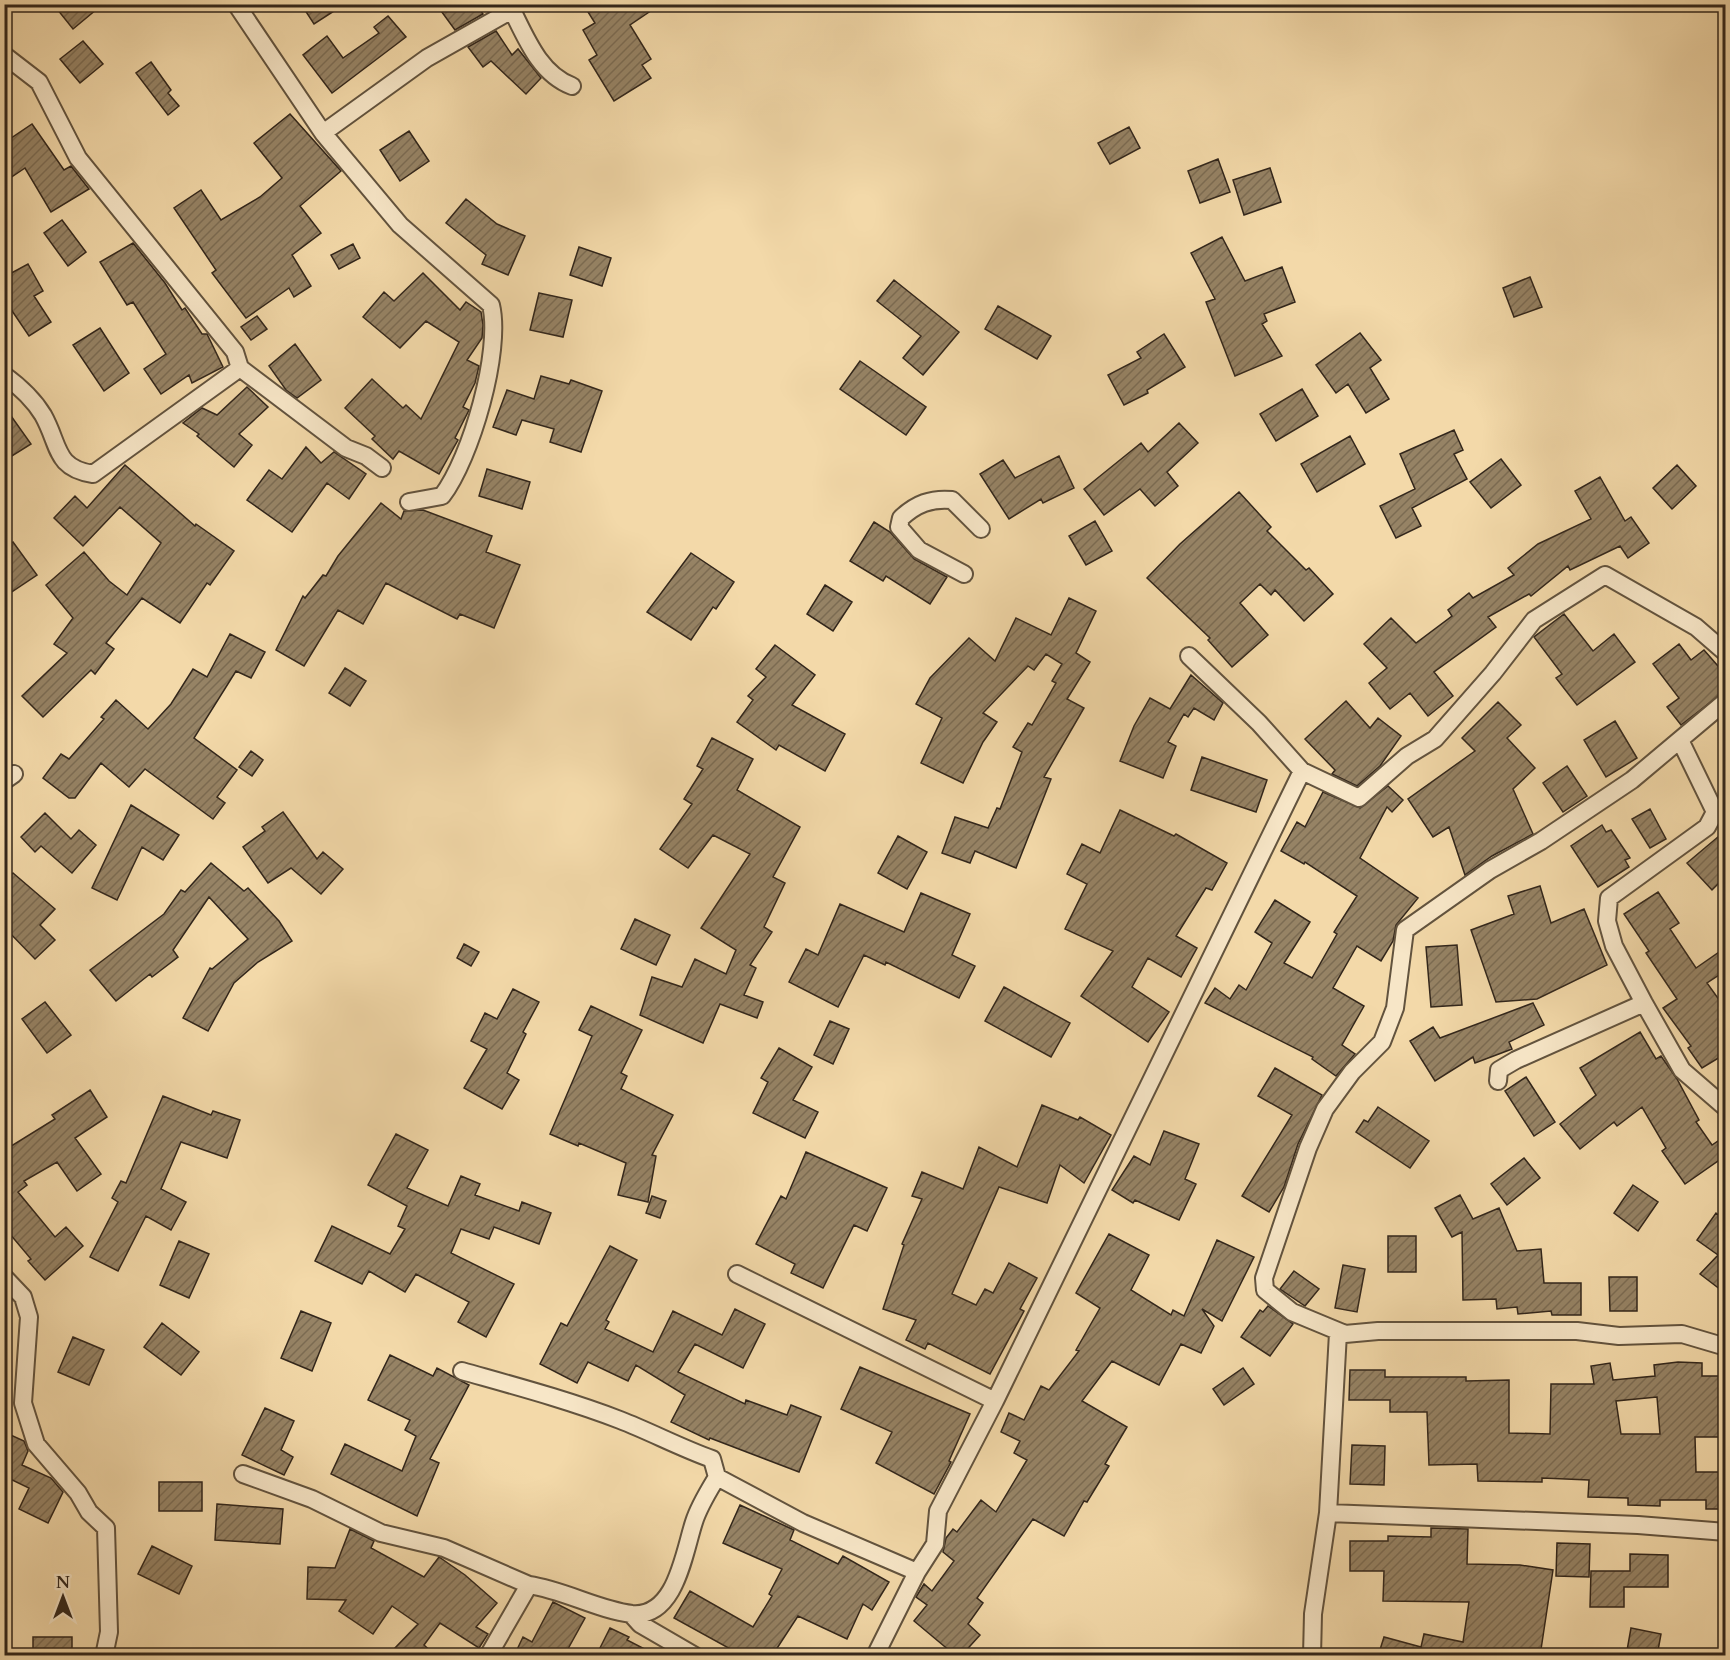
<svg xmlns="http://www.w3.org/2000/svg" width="1730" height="1660" font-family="Cardo,serif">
<defs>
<pattern id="building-hatch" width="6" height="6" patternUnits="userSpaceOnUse" patternTransform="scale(1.5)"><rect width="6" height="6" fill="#968365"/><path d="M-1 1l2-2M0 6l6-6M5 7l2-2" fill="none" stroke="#7b6b52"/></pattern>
</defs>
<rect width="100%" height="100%" fill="#f3d9a9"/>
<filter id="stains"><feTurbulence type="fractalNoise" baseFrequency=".00333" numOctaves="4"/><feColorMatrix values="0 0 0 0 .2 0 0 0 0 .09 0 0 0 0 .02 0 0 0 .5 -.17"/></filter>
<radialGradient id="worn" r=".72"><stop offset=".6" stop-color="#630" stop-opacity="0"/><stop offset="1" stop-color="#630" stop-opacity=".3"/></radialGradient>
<path fill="url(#building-hatch)" stroke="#32261b" stroke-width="1.5" fill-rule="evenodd" d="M53 4H103L73 29Z
M301 4H345L314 24Z
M436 4H476L483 14 455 30Z
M583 4H661L630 25 651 59 642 65 651 78 614 101 589 60 597 55 583 30 595 23Z
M388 16 406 37 332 93 303 55 327 36 343 58 379 33 374 27Z
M496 31 512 55 518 49 541 78 526 94 491 61 483 67 468 47Z
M83 41 103 64 80 83 60 59Z
M151 62 171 90 168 93 179 106 168 115 136 73Z
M290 114 341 171 300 206 321 233 292 255 311 286 294 297 289 288 246 318 212 273 216 270 174 208 201 190 221 220 260 197 282 178 254 143Z
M32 124 64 170 71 166 89 189 51 212 25 168 4 182V143Z
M1129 127 1140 148 1110 164 1098 143Z
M409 131 429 161 400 181 380 150Z
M1218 159 1230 192 1200 203 1188 171Z
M1270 168 1281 202 1244 215 1233 180Z
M466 199 497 224 525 236 508 275 482 264 486 255 446 223Z
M62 220 86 252 68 266 44 233Z
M1222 237 1245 281 1282 267 1295 302 1264 314 1267 321 1262 324 1282 356 1235 376 1206 302 1215 299 1191 253Z
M133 243 165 283 182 310 185 308 202 334H207L223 367 192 383 189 375 161 394 144 369 166 354 133 302 127 305 100 262Z
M353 244 360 258 339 269 331 255Z
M579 247 611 258 602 286 570 275Z
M28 264 43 291 34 296 51 322 29 336 4 299V277Z
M423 273 460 310 466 302 481 312 483 325 482 338 467 360 479 366 475 383 463 407 469 410 455 438 458 440 439 474 399 451 393 459 372 439 375 436 345 408 372 379 403 408 406 405 421 419 459 342 426 321 400 348 363 317 384 292 394 301Z
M1530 277 1542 307 1514 317 1503 288Z
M894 280 959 332 923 375 903 358 921 336 877 301Z
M539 293 572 300 563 337 530 330Z
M998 306 1051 336 1037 359 985 329Z
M257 316 267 329 251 340 241 327Z
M100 328 129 373 104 391 73 345Z
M1360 333 1381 360 1370 368 1389 399 1366 413 1348 384 1336 393 1316 365Z
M1164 334 1185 367 1147 390 1148 393 1124 405 1108 375 1141 358 1137 352Z
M295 344 321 380 297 398 286 390 269 366Z
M860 361 926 407 906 435 840 389Z
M541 376 569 384 571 380 602 391 581 452 550 442 554 429 522 420 516 435 493 427 507 390 534 399Z
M247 387 268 407 239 434 252 445 234 467 197 436 199 434 183 423 202 408 217 415Z
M1302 389 1318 416 1276 441 1260 414Z
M4 406 31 444 4 461Z
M1179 423 1198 443 1167 472 1178 486 1155 506 1140 489 1104 515 1084 489 1141 443 1148 452Z
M1454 430 1463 450 1454 454 1467 479 1412 508 1421 526 1396 538 1380 506 1415 489 1400 454Z
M1350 436 1365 464 1317 492 1301 464Z
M306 447 321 463 334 452 366 474 349 499 327 483 292 532 247 500 269 470 282 479Z
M1059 456 1074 488 1043 503 1041 499 1009 519 980 474 1003 460 1015 478Z
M1501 459 1521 485 1491 508 1470 482Z
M125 465 195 526 196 524 234 551 210 585 207 583 180 623 142 598 106 643 114 649 95 674 91 670 43 717 22 696 67 653 54 644 73 618 46 585 84 552 109 581 127 595 161 543 120 507 83 546 54 518 75 496 87 508Z
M1677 465 1696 486 1672 509 1653 488Z
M487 469 530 482 522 509 479 496Z
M1600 477 1625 521 1631 517 1649 543 1628 558 1620 546 1570 570 1568 566 1531 596 1529 594 1488 617 1496 627 1434 672 1453 696 1428 716 1410 693 1390 709 1369 683 1387 668 1364 644 1391 618 1416 643 1452 616 1448 610 1469 593 1473 598 1514 575 1508 568 1538 544 1591 519 1575 491Z
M1239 492 1271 527 1267 531 1306 570 1309 568 1333 594 1304 621 1275 590 1271 595 1260 584 1240 603 1268 635 1232 667 1208 640 1210 638 1147 578 1180 544Z
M381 503 401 519 404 511 423 510 492 536 486 552 520 565 494 628 460 614 457 619 386 583 363 624 338 610 304 666 276 650 303 596 305 598 323 575 326 576 338 556Z
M1095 521 1112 551 1086 565 1069 536Z
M874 522 890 532 914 559 947 577 930 604 886 576 883 581 850 561Z
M13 542 37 575 4 597V548Z
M691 553 734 582 716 609 713 607 691 640 647 612Z
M825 585 852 602 833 631 807 614Z
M1069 598 1096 611 1076 653 1090 662 1067 699 1084 708 1044 777 1051 779 1016 868 975 851 970 863 942 853 955 817 988 828 997 808 1000 809 1022 752 1013 747 1028 723 1032 725 1056 683 1052 681 1062 664 1046 654 1034 670 1028 666 983 713 997 722 983 742 963 783 921 763 942 718 916 704 930 678 969 638 995 661 1016 618 1051 635Z
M1564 614 1593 651 1614 634 1635 662 1577 705 1556 678 1562 674 1534 637Z
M230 634 265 652 251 678 236 671 194 738 237 770 217 797 225 803 213 819 145 769 129 787 101 763 75 798H69L43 778 61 754 69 759 104 719 101 717 116 700 148 729 171 704 193 669 207 677Z
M1679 644 1691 660 1704 650 1718 666 1725 663V691L1681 725 1667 707 1679 698 1653 664Z
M775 645 815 675 792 705 845 734 825 771 779 745 776 750 737 722 753 700 748 696 766 677 756 669Z
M345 668 366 681 350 706 329 693Z
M1191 675 1223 703 1214 720 1194 708 1188 717 1184 714 1168 742 1176 746 1163 778 1120 761 1134 726 1150 698 1170 709Z
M1346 701 1370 728 1378 718 1401 736 1380 766 1357 786 1332 774 1335 770 1305 739Z
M1498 702 1521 725 1507 738 1535 768 1513 789 1533 834 1492 856 1465 875 1449 827 1433 837 1408 799 1475 751 1462 738Z
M1615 721 1637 758 1606 777 1584 740Z
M712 738 753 759 737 790 800 827 773 877 785 883 764 927 772 932 750 965 756 968 744 995 763 1002 757 1018 720 1004 703 1043 640 1015 652 977 682 987 695 959 726 974 736 950 701 928 750 854 713 835 688 868 660 849 692 804 684 799 703 769 697 766Z
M251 751 263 760 252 776 239 767Z
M1202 757 1267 780 1256 812 1191 790Z
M1567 766 1587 796 1563 812 1543 783Z
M1388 786 1403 800 1392 812 1387 807 1360 858 1418 898 1396 925 1393 941 1381 961 1357 946 1333 988 1364 1006 1342 1045 1355 1054 1336 1076 1312 1059 1313 1057 1205 1003 1215 988 1230 999 1239 985 1246 990 1272 943 1255 932 1275 900 1310 922 1284 963 1312 978 1337 934 1334 932 1357 896 1305 862 1304 864 1281 851 1297 822 1305 827 1323 792 1360 808Z
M131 805 179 835 163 860 142 847 117 900 92 888Z
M1650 809 1666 839 1650 848 1632 819Z
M1120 810 1174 836 1176 834 1227 863 1212 890 1206 888 1176 936 1197 948 1181 977 1148 958 1132 987 1169 1012 1148 1042 1081 996 1113 951 1065 929 1087 884 1067 874 1082 844 1100 853Z
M283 812 317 859 323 852 343 869 321 894 291 868 268 883 243 847 265 831 262 827Z
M45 813 71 839 79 830 96 845 72 873 41 846 35 852 21 837Z
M1602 825 1606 832 1611 830 1630 858 1625 860 1629 867 1598 887 1571 846Z
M1725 831V877L1712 890 1687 863Z
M898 836 927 852 907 889 878 873Z
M211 863 244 891 248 888 279 921 292 941 258 962 234 983 208 1031 183 1018 210 968 212 969 248 939 209 897 173 950 178 957 152 977 150 974 116 1001 90 970 164 914 181 890 185 892Z
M13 873 55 909 40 925 55 940 35 959 4 927V881Z
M1540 886 1551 923 1584 909 1607 965 1537 999 1496 1002 1471 930 1514 914 1508 896Z
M1658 892 1679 923 1670 929 1696 968 1725 948V971L1707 983 1725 1008V1054L1702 1068 1688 1048 1691 1046 1663 1008 1677 999 1646 953 1649 951 1624 914Z
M921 893 970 914 952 955 975 966 959 998 886 962 885 965 864 955 838 1007 789 982 806 949 818 955 840 904 904 932Z
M635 919 670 935 656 965 621 949Z
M464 944 479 952 471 966 457 958Z
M1457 945 1462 1005 1431 1007 1426 947Z
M1004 987 1070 1023 1051 1057 985 1021Z
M513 989 539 1002 523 1032 526 1034 507 1073 519 1080 502 1109 464 1088 487 1049 471 1041 485 1013 497 1019Z
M45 1002 71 1035 47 1053 22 1019Z
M1533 1003 1544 1025 1509 1042 1512 1049 1475 1063 1473 1057 1435 1081 1410 1041 1433 1027 1440 1038Z
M591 1006 642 1030 621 1073 627 1076 621 1089 673 1115 652 1155 656 1156 648 1202 618 1195 626 1163 579 1143 578 1146 550 1134 592 1036 579 1030Z
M830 1021 849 1029 833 1064 814 1055Z
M1640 1032 1656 1059 1661 1056 1677 1079 1699 1120 1696 1122 1712 1145 1718 1141 1725 1151V1156L1685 1184 1662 1151 1666 1148 1642 1107 1617 1126 1614 1122 1580 1149 1560 1124 1596 1095 1580 1068Z
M779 1048 812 1067 793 1100 818 1112 805 1138 753 1113 768 1082 761 1078Z
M1275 1068 1322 1095 1298 1144 1284 1187 1269 1212 1242 1196 1292 1115 1258 1096Z
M1526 1077 1555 1122 1534 1136 1505 1091Z
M90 1090 107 1117 75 1138 101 1174 77 1191 57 1162 24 1181 27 1185 18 1192 55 1237 66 1227 83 1246 45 1280 28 1261 31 1259 4 1227V1158L11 1153 8 1148 55 1119 52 1115Z
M163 1096 211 1115 213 1111 240 1120 227 1158 181 1142 161 1189 186 1202 171 1230 146 1216 118 1271 90 1257 118 1202 112 1198 121 1181 126 1183Z
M1042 1105 1078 1120 1080 1117 1111 1135 1084 1183 1060 1165 1047 1203 999 1187 952 1294 976 1305 985 1289 993 1293 1009 1263 1037 1278 1020 1309 1024 1311 990 1374 928 1343 925 1349 906 1340 916 1320 883 1309 904 1245 902 1244 922 1199 912 1196 922 1172 963 1189 979 1147 1017 1167Z
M1378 1107 1429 1141 1410 1168 1356 1132 1364 1120 1368 1122Z
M1164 1131 1199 1144 1185 1179 1196 1184 1179 1220 1135 1200 1133 1203 1112 1190 1134 1156 1150 1165Z
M396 1134 428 1150 407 1188 448 1206 461 1176 480 1184 475 1195 519 1211 522 1202 551 1213 539 1244 494 1227 489 1239 461 1229 451 1253 514 1284 486 1337 458 1322 469 1302 416 1274 405 1292 369 1271 362 1284 315 1261 332 1226 390 1254 405 1229 398 1226 407 1206 368 1185Z
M806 1152 887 1188 867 1231 854 1225 823 1288 791 1273 795 1264 756 1244 781 1196 786 1199Z
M1524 1158 1540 1178 1507 1205 1491 1184Z
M1633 1185 1658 1202 1638 1231 1614 1213Z
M1460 1195 1473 1219 1499 1208 1517 1251 1541 1249 1544 1283H1581V1315H1552L1551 1311 1518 1314 1517 1307 1497 1309 1496 1299 1463 1300 1462 1232 1452 1237 1435 1208Z
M652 1196 666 1201 660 1218 646 1213Z
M1716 1213 1725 1220V1293L1700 1274 1718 1255 1697 1240Z
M1109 1234 1149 1255 1131 1290 1171 1315 1173 1310 1184 1316 1217 1240 1254 1257 1222 1321 1202 1309 1214 1326 1201 1353 1181 1344 1159 1385 1112 1361 1082 1401 1127 1427 1105 1464 1109 1466 1087 1502 1084 1501 1064 1536 1033 1519 977 1598 983 1603 968 1624 980 1635 961 1656H956L914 1621 927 1605 916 1597 924 1584 932 1591 954 1561 943 1552 946 1538 953 1529 957 1532 981 1500 996 1512 1027 1460 1014 1453 1020 1441 1001 1432 1009 1413 1024 1420 1041 1386 1049 1390 1079 1351 1076 1350 1100 1308 1076 1293Z
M1388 1236H1416V1272H1388Z
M179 1241 209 1254 189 1298 160 1285Z
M610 1246 637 1260 606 1320 609 1322 605 1329 653 1352 673 1311 722 1335 735 1309 765 1324 743 1368 695 1344 678 1372 745 1404 746 1400 787 1415 791 1405 821 1417 799 1472 710 1438 709 1440 671 1422 685 1395 636 1365 628 1381 588 1362 577 1383 540 1364 561 1323 567 1326Z
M1343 1265 1365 1269 1357 1312 1335 1308Z
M1294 1271 1319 1289 1305 1306 1280 1289Z
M1609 1277H1637V1311H1610Z
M1268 1306 1293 1324 1270 1356 1241 1337 1260 1310 1263 1312Z
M301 1311 331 1323 312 1371 281 1358Z
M162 1323 199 1352 181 1375 144 1347Z
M73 1337 104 1350 89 1385 58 1372Z
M390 1355 433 1376 437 1368 469 1385 430 1459 439 1463 417 1516 331 1474 345 1444 402 1471 416 1436 405 1430 410 1420 368 1400Z
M1678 1362 1702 1363V1376H1725V1437H1695L1696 1472H1725V1509H1706V1500H1660V1506L1628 1505V1498L1588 1497 1589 1480 1542 1478V1482L1478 1481 1477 1464 1429 1465 1427 1412H1390V1400H1349L1350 1370H1385V1377H1466V1381L1509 1380V1433L1550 1434 1551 1384H1594L1591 1366 1610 1363 1613 1380 1655 1376 1654 1365ZM1657 1397 1660 1434H1621L1616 1401Z
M860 1367 970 1414 949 1461 951 1462 934 1494 876 1463 892 1432 841 1409Z
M1243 1368 1254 1384 1224 1405 1213 1389Z
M265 1408 294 1421 281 1450 293 1457 284 1475 242 1455Z
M4 1432 24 1441 28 1451 22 1465 51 1478 63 1492 48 1523 19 1509 29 1488 4 1476Z
M1352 1445 1385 1446 1384 1485 1350 1484Z
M159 1482H202V1511H159Z
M217 1504 283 1509 280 1544 215 1540Z
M740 1505 794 1530 790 1540 838 1564 843 1556 889 1582 872 1610 863 1604 847 1639 798 1616 772 1656H743L674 1618 690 1591 753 1627 772 1596 769 1594 782 1569 723 1543Z
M1431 1528 1468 1529 1467 1564 1520 1565 1553 1570 1540 1656H1378L1384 1637 1421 1647 1424 1634 1463 1642 1469 1602 1383 1601 1384 1571H1350V1541H1388V1536L1431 1537Z
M350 1529 374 1541 371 1548 424 1577 439 1557 465 1575 497 1603 476 1627 488 1634 479 1648 440 1623 424 1645 436 1656H406L395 1648 418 1624 392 1606 373 1634 339 1611 346 1600 307 1599 308 1567 335 1568Z
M1557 1543 1590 1544 1589 1577 1556 1576Z
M152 1546 192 1566 179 1594 138 1574Z
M1630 1554 1668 1555V1587H1624V1607H1590L1591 1571H1630Z
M553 1602 585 1618 564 1656H514L523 1637 532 1642Z
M610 1628 629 1637 627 1640 658 1656H596Z
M1631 1628 1661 1634 1657 1656H1626Z
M33 1637H72V1656H33Z"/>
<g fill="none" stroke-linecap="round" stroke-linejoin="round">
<g stroke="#62533e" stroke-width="20">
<path id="minor" d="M236 4 323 133 400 225 491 305C502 351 471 458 442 496L409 502
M509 4C525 35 538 73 572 86
M4 55 39 82 78 158 235 352 240 368 346 448 366 456 382 468
M323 133 427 58 512 10
M4 375C19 386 34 400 43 415 60 445 54 468 93 474L240 368
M964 574 919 550 899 527 901 518C916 504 931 498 952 500L981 529
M1189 656 1259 723 1302 771
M1726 701 1632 780 1541 841 1490 870 1405 930 1395 1008 1382 1042 1352 1072 1325 1109 1308 1148 1264 1278 1265 1290 1292 1312 1345 1334 1378 1331H1577L1619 1336 1682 1334 1726 1347
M1680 740 1715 812 1707 827 1609 898 1607 921 1614 946 1644 1003 1682 1070 1726 1108
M4 781 14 774
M1498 1081 1499 1070 1516 1060 1644 1003
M737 1274 995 1401 938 1511 935 1544 917 1572 875 1656
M4 1277 23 1297 29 1317 23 1403 36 1444 78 1493 89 1512 106 1528 109 1632 104 1656
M462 1371C515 1386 568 1400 620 1420 651 1432 681 1448 712 1459L717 1477 803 1523 917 1572
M995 1401 1302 771 1359 798 1407 756 1435 739 1493 673 1534 620 1605 575 1696 627 1726 653
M243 1474 312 1499 381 1533 444 1548 529 1585
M1328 1513 1638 1525 1726 1532
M631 1614 640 1624 695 1656
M488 1656 529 1585C564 1590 598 1610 632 1614 676 1618 684 1552 694 1522 699 1506 708 1492 717 1477
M1312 1656 1313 1614 1328 1513 1338 1333"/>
</g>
<use href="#minor" stroke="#f7e6c7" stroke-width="16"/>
</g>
<rect width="1730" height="1660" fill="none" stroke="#f3d9a9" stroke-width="24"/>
<rect x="6" y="6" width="1718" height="1648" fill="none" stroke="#32261b" stroke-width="3"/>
<rect x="12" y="12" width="1706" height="1636" fill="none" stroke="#32261b" stroke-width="1.5"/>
<g transform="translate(63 1597)" stroke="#f7e6c7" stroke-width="4.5" paint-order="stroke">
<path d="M0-4.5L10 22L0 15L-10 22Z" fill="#32261b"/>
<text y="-9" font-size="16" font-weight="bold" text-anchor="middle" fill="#32261b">N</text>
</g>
<rect width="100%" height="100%" filter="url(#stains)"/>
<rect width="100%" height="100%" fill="url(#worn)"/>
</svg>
